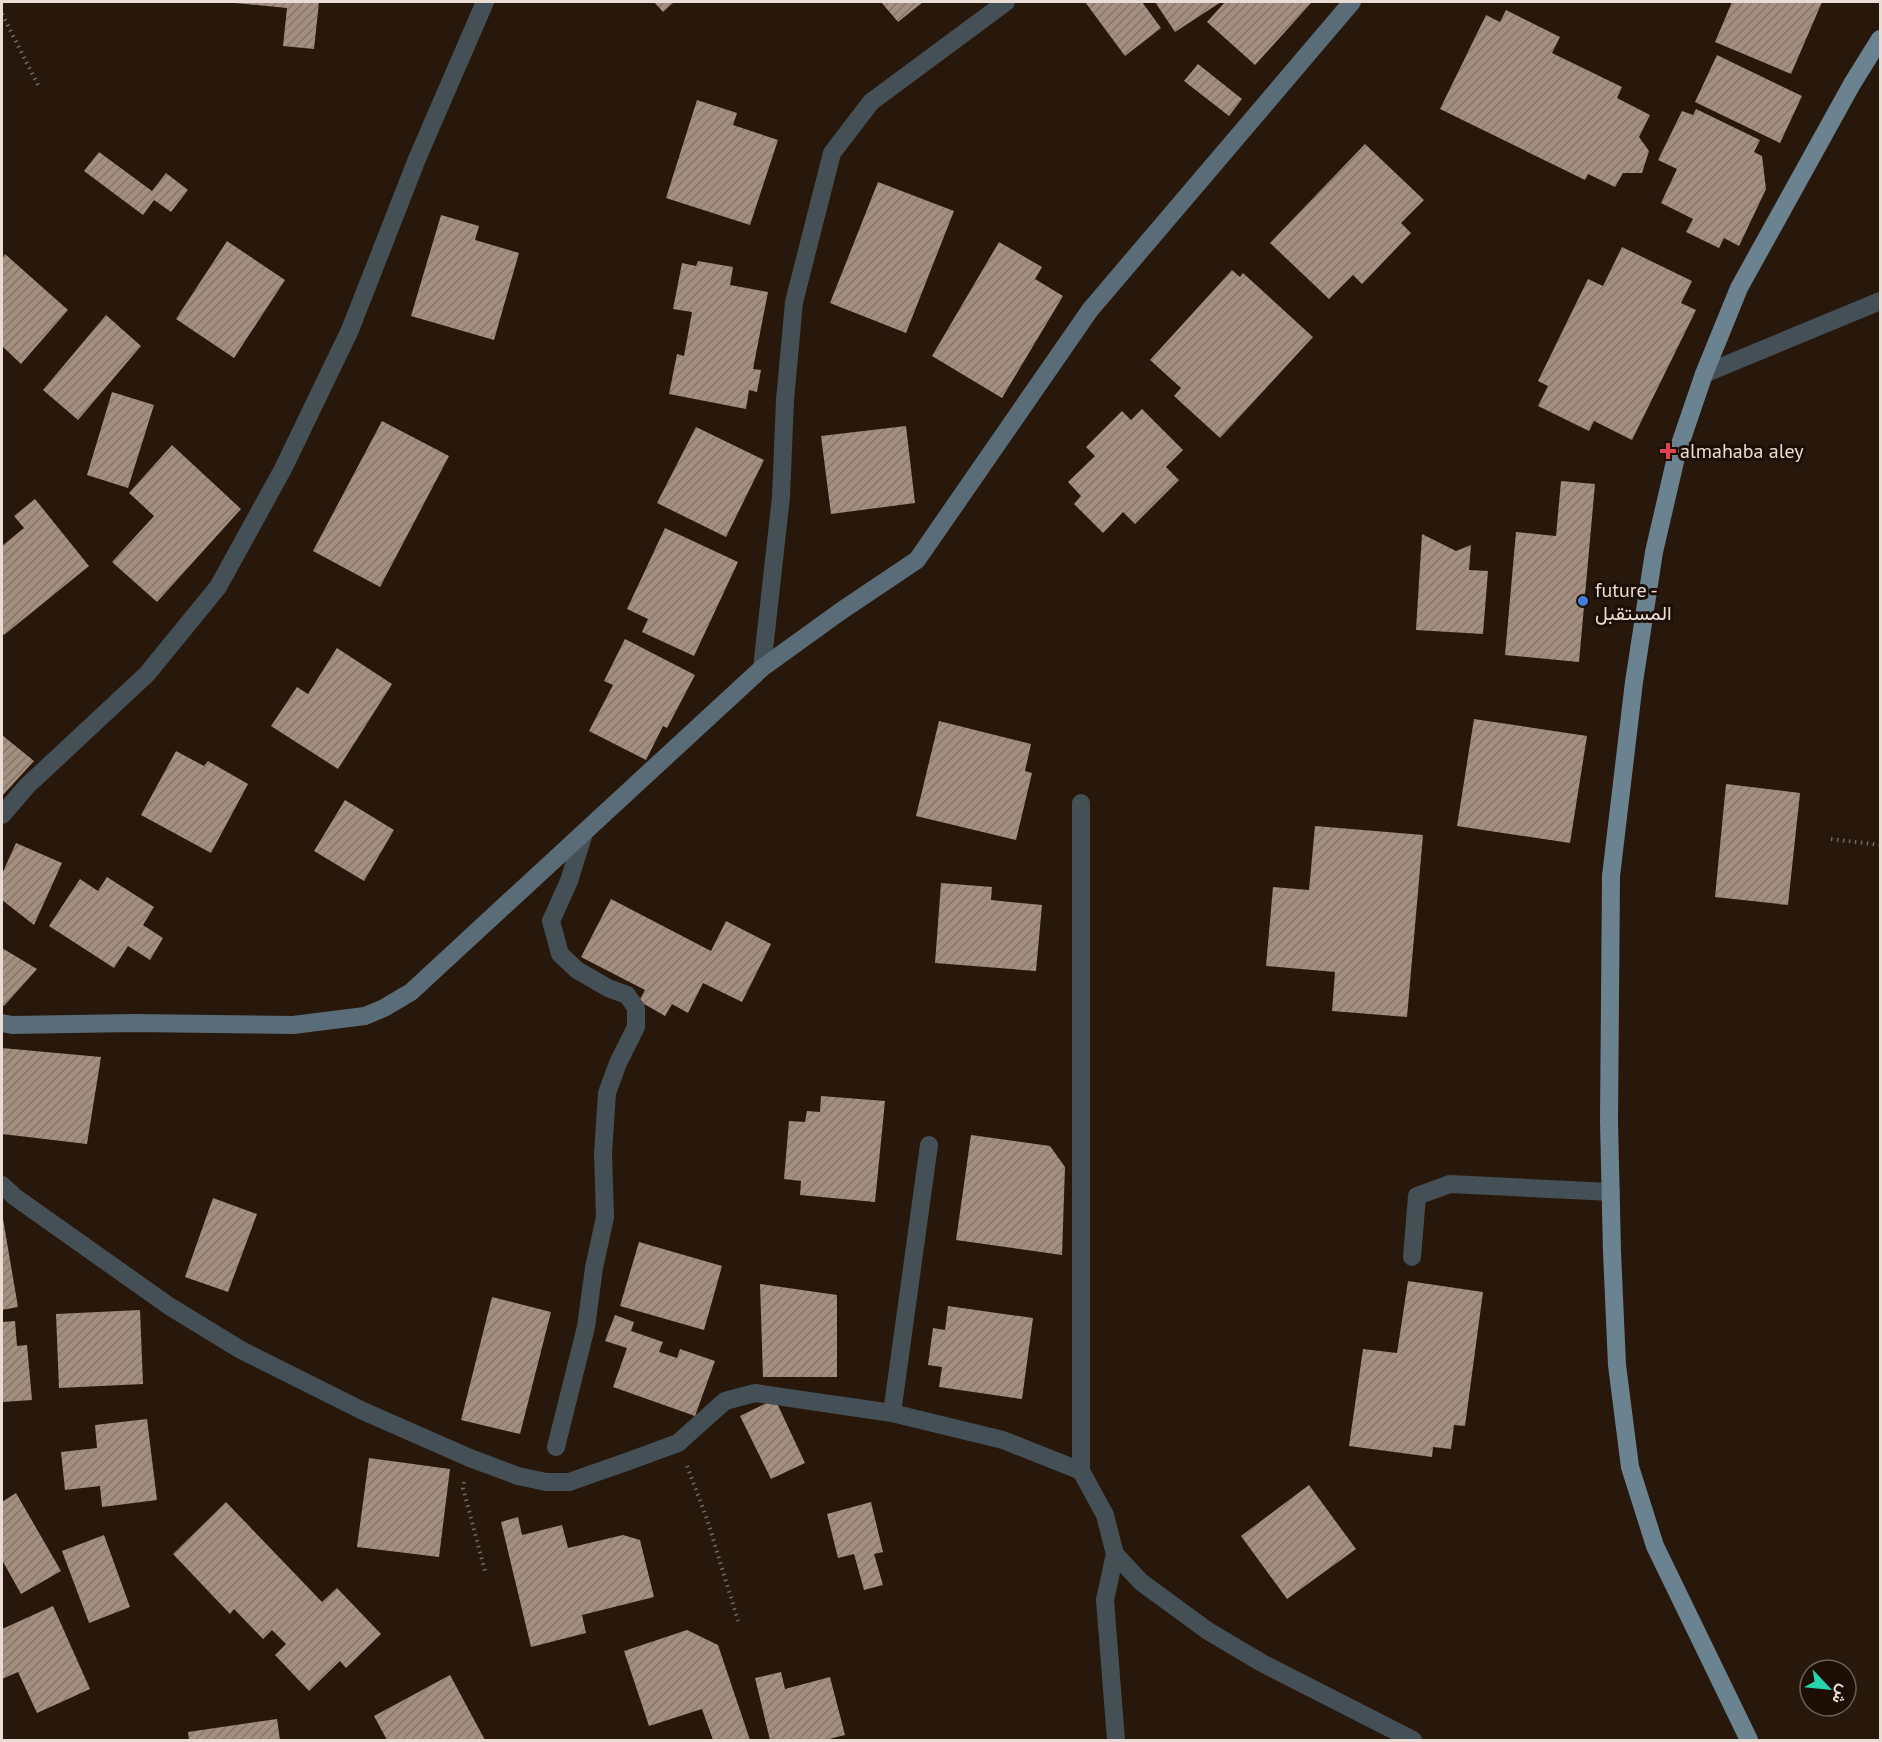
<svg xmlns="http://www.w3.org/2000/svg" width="1882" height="1742" font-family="'PT Sans',Vazirmatn,sans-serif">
<defs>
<pattern id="building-hatch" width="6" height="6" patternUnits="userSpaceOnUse" patternTransform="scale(1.5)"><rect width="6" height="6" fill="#a38e7f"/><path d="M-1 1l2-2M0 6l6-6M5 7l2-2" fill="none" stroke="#87776c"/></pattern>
</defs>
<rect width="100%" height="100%" fill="#27180b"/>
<path fill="url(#building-hatch)" d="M235 2H319L314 49 283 46 287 8 235 3Z
M654 2H674L663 12Z
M881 2H923L898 22Z
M1085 2H1142L1161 28 1125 56Z
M1155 2H1221L1175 32Z
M1225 2H1312L1255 65 1207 22Z
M1732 2H1822L1791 74 1715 42Z
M1506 10 1560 37 1552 53 1622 87 1617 98 1650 115 1639 137 1649 151 1642 173H1623L1615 187 1588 174 1585 180 1440 109 1486 15 1500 22Z
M1717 55 1802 96 1780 143 1695 102Z
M1198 64 1242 99 1229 116 1184 81Z
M697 100 737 113 733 125 778 140 750 225 666 198Z
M1696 109 1760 140 1754 152 1762 156 1766 189 1739 246 1724 238 1719 248 1686 232 1693 219 1661 203 1677 169 1658 160 1682 111 1693 115Z
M1365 144 1424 200 1401 223 1411 233 1362 284 1353 275 1329 299 1270 243Z
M99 152 152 191 166 173 188 190 171 212 154 200 143 215 84 171Z
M878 182 954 211 906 333 830 303Z
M441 215 479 226 475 240 519 253 494 340 411 316Z
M227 241 285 280 234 358 176 319Z
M999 242 1042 267 1035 279 1063 296 1002 398 932 356Z
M1622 247 1692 281 1681 303 1696 310 1632 440 1594 421 1589 431 1538 406 1548 386 1538 381 1588 279 1603 286Z
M5 254 68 310 21 364 2 346V259Z
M698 261 733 267 730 285 768 292 753 369 761 370 757 392 749 390 746 409 669 394 677 354 684 356 692 312 673 309 682 263 696 266Z
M1232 270 1240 277 1243 273 1313 337 1220 438 1174 396 1181 388 1150 360Z
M106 315 141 346 78 420 43 390Z
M112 392 154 405 128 488 87 475Z
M1142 409 1183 450 1166 467 1179 480 1135 524 1123 512 1103 533 1074 504 1081 496 1068 482 1095 456 1086 447 1122 411 1131 420Z
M382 421 449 456 380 587 313 551Z
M906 426 915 503 831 514 821 436Z
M696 427 764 460 726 537 657 503Z
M172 445 241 509 157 602 112 562 154 516 129 493Z
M1561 481 1595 484 1579 662 1505 655 1516 532 1556 536Z
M35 499 89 566 4 635 2 632V546L24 528 14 516Z
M665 528 738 562 694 656 642 632 648 619 627 609Z
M1422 534 1456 551 1471 545 1469 570 1488 571 1483 634 1416 630Z
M625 639 695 675 667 728 663 726 646 760 589 731 613 685 604 681Z
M337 648 392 684 338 769 271 726 297 687 308 694Z
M1474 719 1587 736 1570 843 1457 826Z
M939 721 1031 744 1025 771 1032 773 1016 840 916 816Z
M2 735 34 761 2 796Z
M176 751 204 766 208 761 248 784 211 853 141 815Z
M1726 784 1800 793 1788 905 1715 897Z
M345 800 394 830 364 881 314 851Z
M1315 826 1423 835 1407 1017 1332 1011 1335 972 1266 966 1273 887 1309 890Z
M16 843 62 863 34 925 2 900V874Z
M107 877 154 907 143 925 163 938 150 960 128 946 114 968 49 926 80 879 98 891Z
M941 883 992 887 991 900 1042 905 1036 971 935 963Z
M611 899 711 951 726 921 771 944 742 1002 703 983 688 1013 672 1004 665 1016 639 1001 645 990 581 957Z
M2 948 37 969 4 1006 2 1005Z
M2 1048 101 1057 87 1144 2 1134Z
M821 1096 885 1101 875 1202 800 1195 801 1181 784 1179 789 1121 805 1122 807 1111 820 1112Z
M971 1135 1050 1146 1065 1167 1062 1255 956 1240Z
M213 1198 257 1214 228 1292 185 1277Z
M2 1213 18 1307 2 1310Z
M639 1242 722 1266 704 1330 620 1306Z
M1408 1281 1483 1292 1465 1426 1454 1425 1451 1449 1433 1447 1432 1457 1349 1446 1363 1349 1397 1353Z
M760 1284 837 1295V1377H763Z
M492 1297 551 1312 520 1434 461 1420Z
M948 1306 1033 1318 1022 1399 939 1387 942 1367 928 1365 933 1328 945 1330Z
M140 1310 143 1384 59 1388 56 1314Z
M615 1315 634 1322 631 1331 663 1342 659 1352 677 1358 680 1349 715 1361 695 1416 613 1387 627 1348 605 1341Z
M15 1321 17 1346 27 1345 32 1400 2 1402V1322Z
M775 1399 805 1463 771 1479 740 1416Z
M147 1419 157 1500 102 1507 100 1486 65 1490 61 1452 97 1448 95 1425Z
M369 1458 450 1469 439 1557 357 1547Z
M1309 1485 1356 1549 1287 1599 1241 1536Z
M16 1493 61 1571 21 1594 2 1560V1502Z
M226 1502 322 1602 337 1588 381 1634 346 1668 340 1661 309 1691 275 1655 286 1644 272 1630 263 1639 234 1609 230 1614 173 1554Z
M871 1502 883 1552 874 1554 883 1585 864 1590 854 1554 838 1558 827 1514Z
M518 1517 522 1535 562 1525 568 1548 623 1535 640 1540 654 1597 582 1615 586 1633 531 1647 501 1522Z
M104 1535 130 1607 89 1623 62 1551Z
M53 1606 90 1689 37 1713 18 1672 2 1679V1629Z
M687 1630 718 1645 750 1740H713L702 1709 649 1726 624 1651Z
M781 1672 785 1689 830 1677 845 1735 825 1740H770L755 1678Z
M450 1675 485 1740H387L374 1716Z
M277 1719 280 1740H189L188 1732Z"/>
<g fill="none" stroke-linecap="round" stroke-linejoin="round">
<path stroke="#76685d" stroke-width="4" stroke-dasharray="1.5 4.5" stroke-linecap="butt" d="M2 14 38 85
M1831 839 1880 845
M687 1466 707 1519 738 1621
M464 1482 463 1488 486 1575"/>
<path stroke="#444f56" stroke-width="18" d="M1704 374 1880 301
M762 668 781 497 785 400 794 302 832 153 871 102 1006 2
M1081 803V1471L1105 1515 1115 1554 1141 1582 1208 1631 1262 1663 1413 1740
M2 815 27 786 147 674 218 587 283 469 350 330 417 159 485 2
M2 1185 15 1197 169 1306 241 1350 363 1411 470 1458 518 1476 546 1482H569L629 1461 678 1443 725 1401 755 1393 892 1413 1003 1440 1081 1471
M1412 1257 1417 1196 1450 1184 1611 1192
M892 1413 929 1145
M556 1447 586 1327 594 1268 605 1217 603 1153 607 1093 618 1063 636 1027V1008L627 995 608 988 577 970 560 954 551 921 569 881 584 833
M1115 1554 1105 1600 1116 1740"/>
<path stroke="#5a6c78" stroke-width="18" d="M2 1023 12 1025 133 1023 293 1025 365 1016 384 1008 411 992 762 668 841 611 917 560 1090 310 1352 2"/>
<path stroke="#6b8391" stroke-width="18" d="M1749 1740 1655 1546 1630 1467 1617 1365 1612 1252 1609 1121 1611 876 1634 682 1654 552 1677 453 1704 374 1739 288 1852 84 1880 39"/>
</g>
<path fill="#e0444e" stroke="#1d0e04" stroke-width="2" d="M1665 442h6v6h6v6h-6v6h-6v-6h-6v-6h6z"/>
<circle fill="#3f7fe0" stroke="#1d0e04" stroke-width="2" cx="1583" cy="601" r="6"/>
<g text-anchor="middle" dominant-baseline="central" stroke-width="6" stroke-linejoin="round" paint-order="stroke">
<g font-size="20" fill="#e9ddd5" stroke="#1d0e04" text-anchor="start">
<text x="1680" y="451">almahaba aley</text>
<text x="1595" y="590">future -<tspan x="1595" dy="23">المستقبل</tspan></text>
</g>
</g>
<rect width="1882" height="1742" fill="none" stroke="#e9ddd5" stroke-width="6"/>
<g transform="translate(1828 1688) rotate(116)"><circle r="28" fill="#1d0e04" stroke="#6f6158" stroke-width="1.5"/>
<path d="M0-4.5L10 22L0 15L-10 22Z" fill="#26d5ae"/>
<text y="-9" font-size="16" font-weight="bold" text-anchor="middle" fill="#e9ddd5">ش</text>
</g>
</svg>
